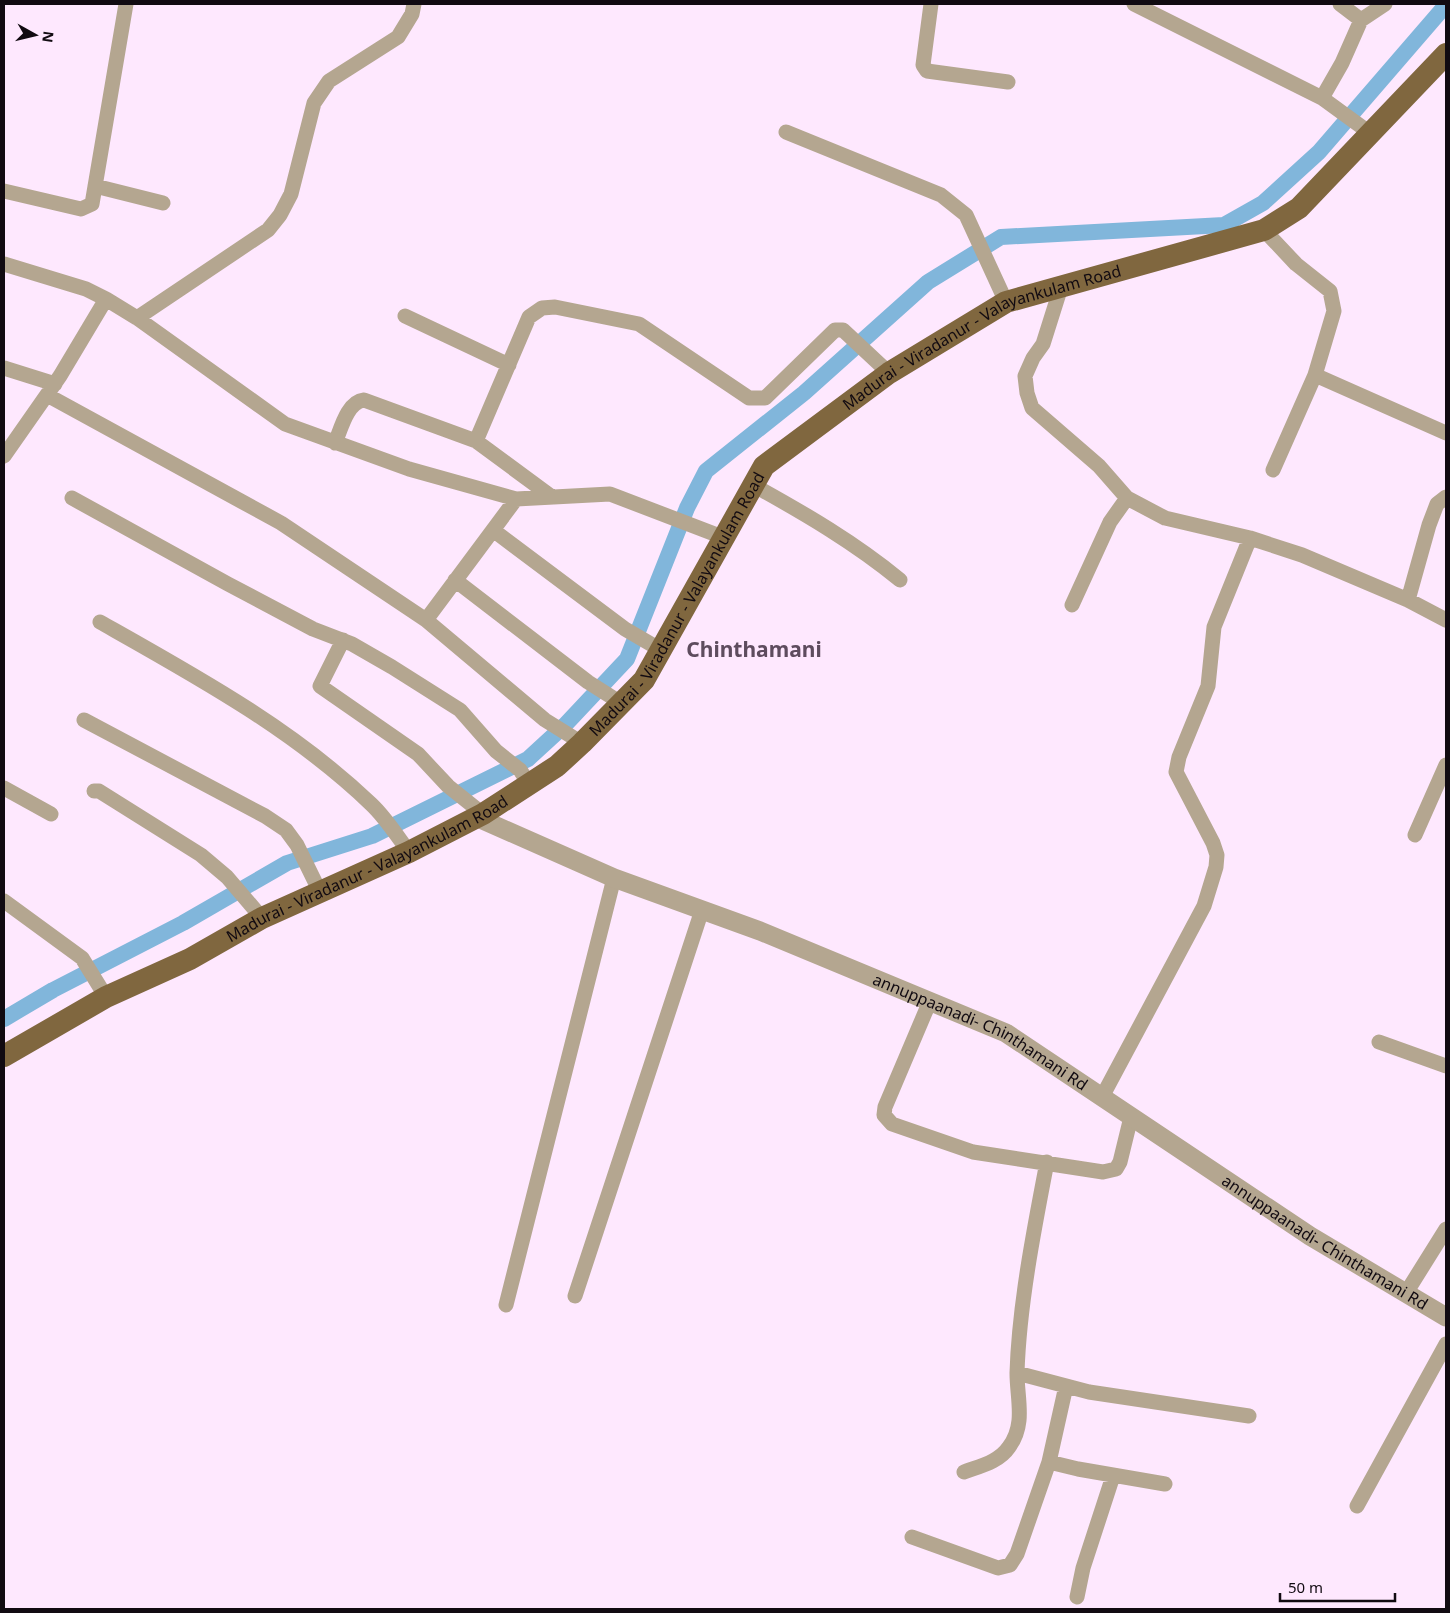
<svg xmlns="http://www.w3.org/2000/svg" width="1450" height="1613" font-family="'Noto Sans',sans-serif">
<rect width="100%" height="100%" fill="#fee8fe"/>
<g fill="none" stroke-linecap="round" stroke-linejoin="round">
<path stroke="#81b6db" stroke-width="16" d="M4 1019 53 990 183 923 287 863 372 836 528 759 565 725 627 659 687 508 706 471 804 393 928 282 1001 237 1224 225 1263 203 1319 152 1446 5"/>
<path stroke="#b4a690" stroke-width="15" d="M931 4 923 65 927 71 1008 82
M1134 4 1322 98 1370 133
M1340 4 1361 20 1385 4
M1322 98 1342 63 1361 20
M786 132 941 195 966 215 1006 302
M95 186 163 203
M4 191 81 209 92 204 126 4
M1264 230 1296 264 1330 291 1334 311 1315 375 1273 470
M4 264 86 289 106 299 137 318 285 424 409 469 516 499 610 494 725 538
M1061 287 1043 344 1033 358 1025 376 1027 393 1032 408 1099 466 1127 498 1165 518 1250 538 1302 555 1408 600 1446 620
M405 316 509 365
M137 318 268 230 280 215 291 194 314 103 329 81 398 37 412 14 414 4
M4 368 55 384
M1315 375 1446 433
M47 395 281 523 426 620
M476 441 529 317 542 308 555 307 639 324 749 398H765L835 330H843L889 373
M335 443C341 429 347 402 364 400L476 441 552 497
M4 456 60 376 106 299
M753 485C804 513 855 543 900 580
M72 498 228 584 313 629 352 644 392 667 460 710 496 751 520 770 530 785
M516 499 426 620 545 720 582 743
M493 530 625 629 661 650
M455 580 588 682 621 703
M1408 600 1429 525 1437 504 1446 497
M1072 605 1110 522 1127 498
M100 622C194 675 293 729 371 804 386 818 397 836 409 852
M343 640 320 686 418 754 448 786 483 814
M84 720 265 816 286 830 297 845 320 892
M4 788 51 814
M94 791H99L201 855 227 877 262 918
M1415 835 1446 765
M4 901 82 958 106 997
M930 1001 885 1107 884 1115 892 1124 973 1152 1103 1172 1116 1169 1120 1162 1131 1117
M1379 1042 1446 1066
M1102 1097 1204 906 1216 867 1217 855 1213 843 1176 772 1179 757 1208 686 1214 627 1250 538
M1406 1293 1446 1229
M575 1296 702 910
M506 1305 614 878
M1017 1373 1089 1392 1249 1416
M1049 1462 1078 1469 1165 1484
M964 1472C980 1466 999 1462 1009 1447 1026 1424 1017 1399 1017 1373 1019 1306 1034 1229 1047 1162
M1357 1506 1446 1344
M912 1537 998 1568 1010 1565 1017 1554 1049 1462 1066 1386
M1077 1597 1083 1568 1113 1476"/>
<path stroke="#b4a690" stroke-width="19" id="s1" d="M476 817 614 878 760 931 1006 1033 1310 1236 1446 1317"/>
<path stroke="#80673f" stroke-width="22" id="s2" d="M4 1056 106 997 190 959 262 918 409 852 483 814 557 766 582 743 644 680 764 466 889 373 1006 302 1264 230 1299 208 1446 54"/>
</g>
<g text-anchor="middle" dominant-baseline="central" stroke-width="4" stroke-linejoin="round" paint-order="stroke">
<g font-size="16" fill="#110a11" stroke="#fee8fe">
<text stroke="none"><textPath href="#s2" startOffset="1249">Madurai - Viradanur - Valayankulam Road</textPath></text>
<text stroke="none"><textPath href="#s2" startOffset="829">Madurai - Viradanur - Valayankulam Road</textPath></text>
<text stroke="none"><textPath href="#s2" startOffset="409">Madurai - Viradanur - Valayankulam Road</textPath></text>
<text stroke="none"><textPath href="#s1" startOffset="549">annuppaanadi- Chinthamani Rd</textPath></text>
<text stroke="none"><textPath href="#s1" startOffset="954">annuppaanadi- Chinthamani Rd</textPath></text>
</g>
<g font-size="21" font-weight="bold" fill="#5e4c5e" stroke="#fee8fe">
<text x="754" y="649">Chinthamani</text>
</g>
</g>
<rect width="1450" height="1613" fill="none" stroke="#110a11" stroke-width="10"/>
<g transform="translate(35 35) rotate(98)" stroke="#fee8fe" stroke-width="4" paint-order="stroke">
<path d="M0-4L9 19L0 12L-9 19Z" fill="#110a11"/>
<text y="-8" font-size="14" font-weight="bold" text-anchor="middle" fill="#110a11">N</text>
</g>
<path d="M1280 1593v8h115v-8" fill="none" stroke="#110a11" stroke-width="2.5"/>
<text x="1288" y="1593" font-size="15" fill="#110a11" stroke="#fee8fe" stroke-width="4" paint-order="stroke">50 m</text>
</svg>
